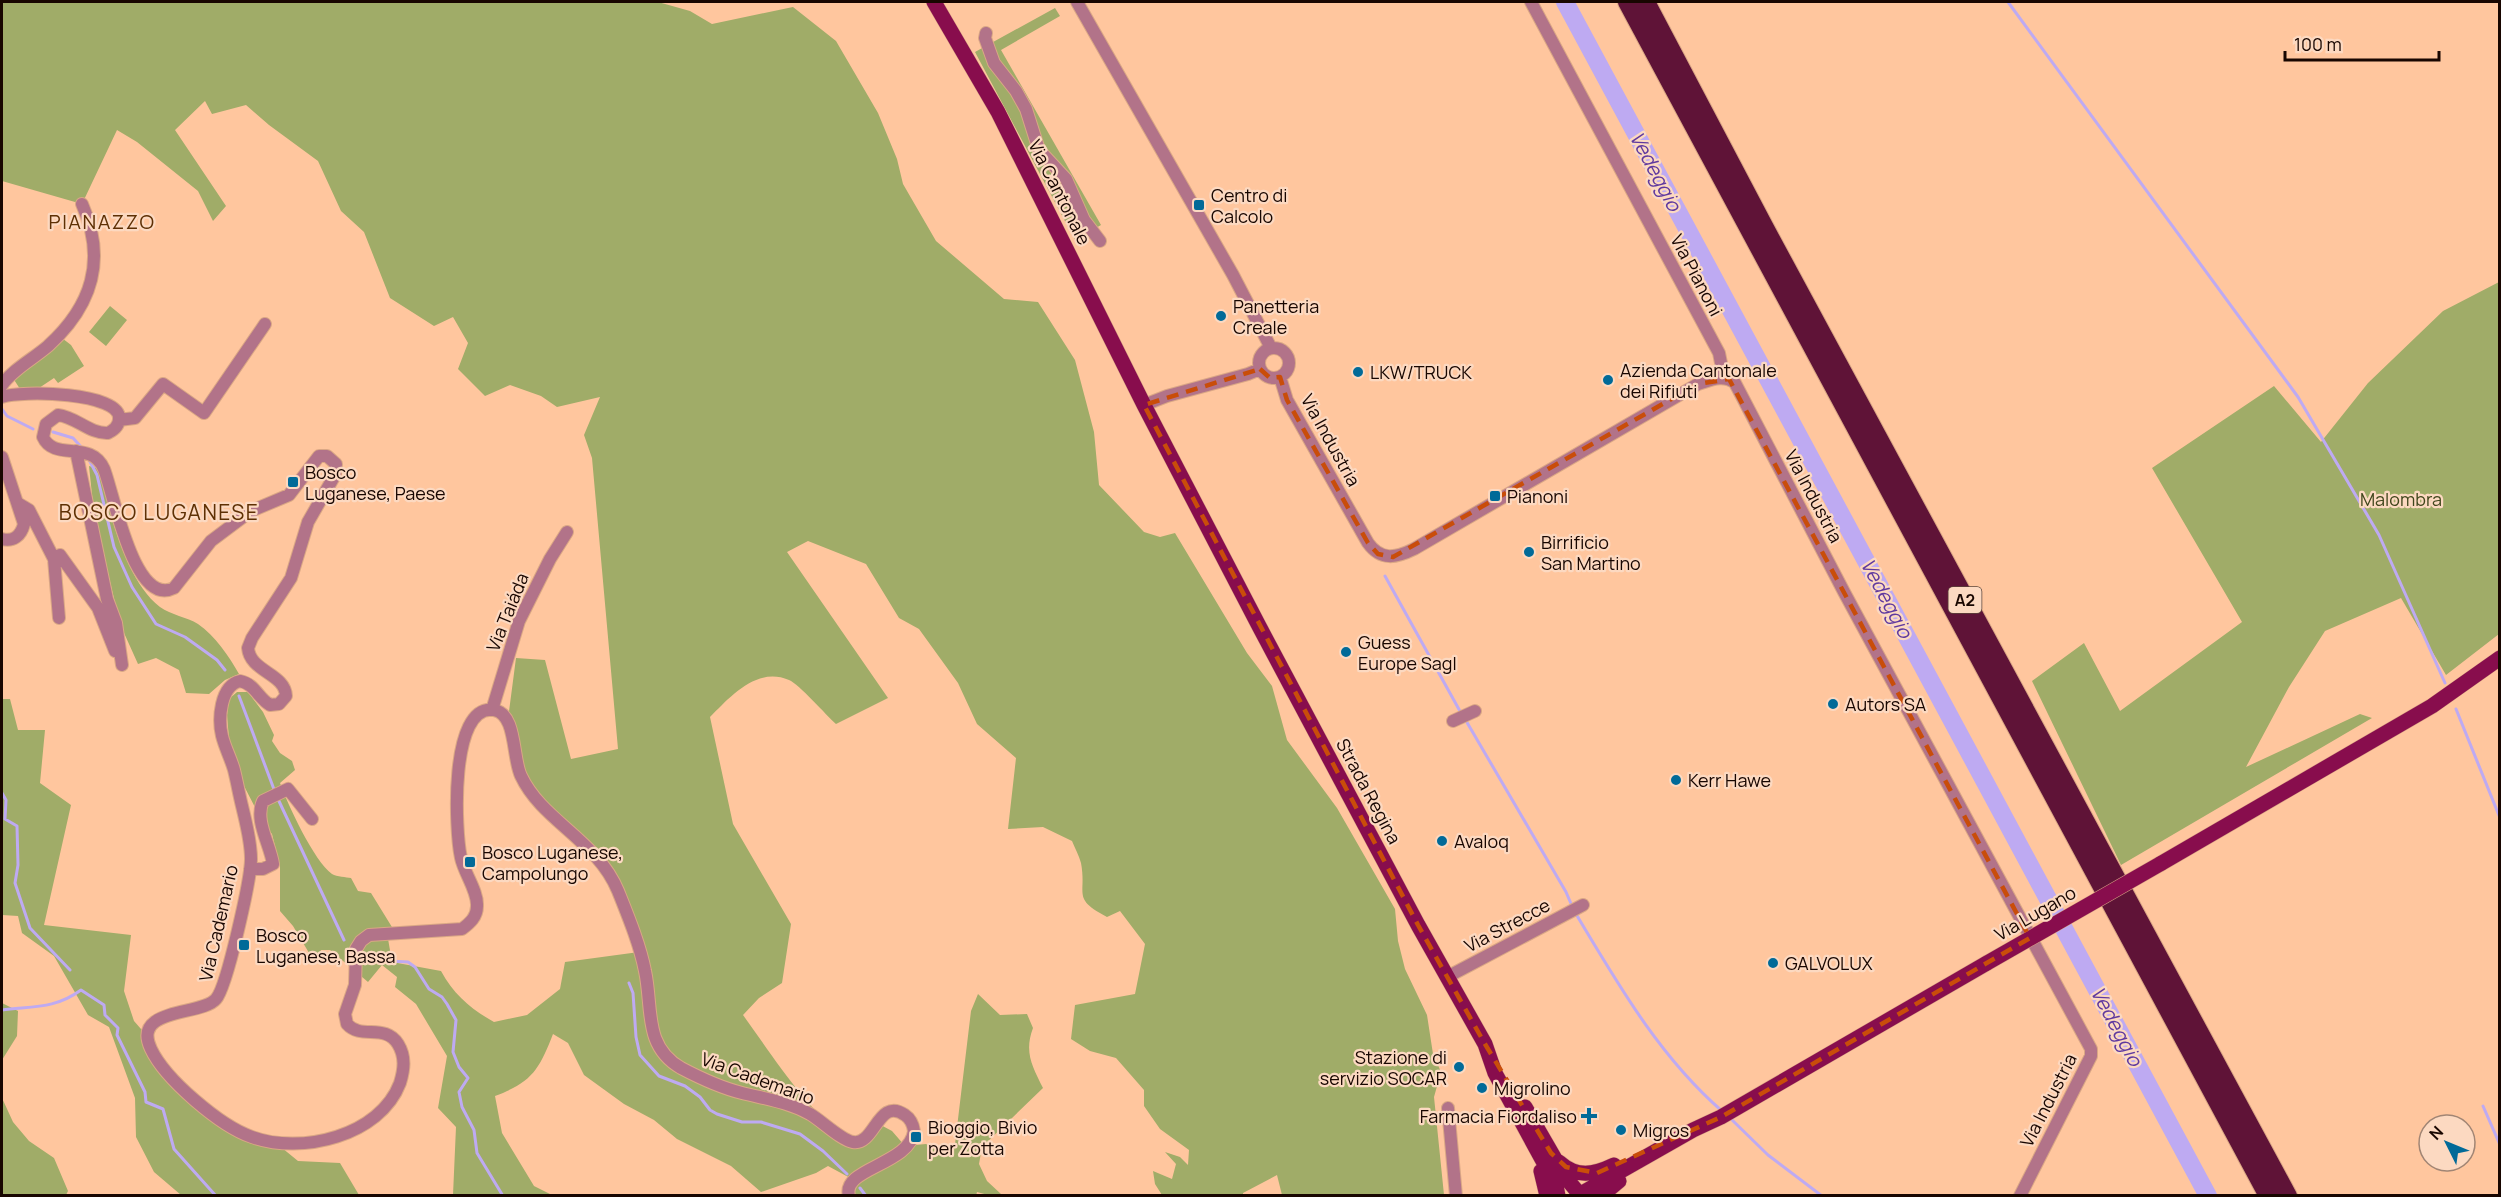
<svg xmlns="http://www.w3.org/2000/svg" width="2501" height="1197" font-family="Manrope,sans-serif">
<rect width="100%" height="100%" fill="#ffc69e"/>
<path fill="#a0ac68" d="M2 2H658L690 11 712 24 793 7 836 41 878 113 897 159 903 184 936 241 1004 299 1038 302 1075 360 1094 432 1099 485 1144 532 1160 537 1175 533 1247 653 1272 686 1287 740 1337 808 1395 909 1398 941 1405 969 1427 1015 1433 1054 1441 1072 1434 1097 1444 1195H1282L1277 1175 1243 1193V1195H1162L1155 1184 1153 1171 1172 1179 1176 1164 1165 1152 1180 1157 1188 1165 1189 1150 1160 1129 1144 1106V1090L1116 1058 1090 1051 1071 1039 1075 1005 1135 994 1145 944 1120 911 1107 917C1071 898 1087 895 1081 863 1079 856 1075 848 1072 841L1043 827 1008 829 1016 758 977 724 958 683 919 629 899 618 866 564 808 541 787 552 888 698 836 724C826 715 799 684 789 680 757 666 730 697 710 717L733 824 791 924 782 983 759 998 743 1015C775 1059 806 1110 851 1142L877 1123 892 1131 905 1146 926 1144 944 1153 955 1144 971 1011 978 994 1000 1015 1027 1014 1033 1028C1024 1052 1032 1066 1043 1088L982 1147 979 1164 987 1181 1001 1194 988 1195 977 1192 976 1196 849 1195 852 1179 828 1166 816 1173 761 1192 731 1166 677 1139 654 1120 624 1104 584 1075 568 1043 553 1034C539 1070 532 1082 495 1096L502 1133 534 1186 552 1195H453L456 1127 438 1108 447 1056 416 1004 395 987 397 977 382 965 368 982 330 950H321L315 963 293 926 280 911V866L272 834 263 823 243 784 229 739 227 715 229 699 237 692H248L263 712 274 735 272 741 280 753 292 761 295 770 280 783C288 805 314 861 332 874 337 877 346 877 351 878L358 891 371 893 395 932 387 933 392 962 441 971C454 995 471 1009 494 1022L527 1015 560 989 565 962 639 952 618 890 525 783 508 719 516 658 545 660 571 759 618 749 592 458 584 435 600 397 557 407 541 396 510 385 485 396 458 369 468 343 453 317 434 326 390 298 364 232 341 211 318 161 269 125 246 105 212 114 205 101 175 130 226 206 213 221 198 191 137 142 117 130 82 204 2 181Z
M1055 8 1060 16 1001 50 1101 225 1075 240 975 52Z
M2499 282V634L2446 675 2401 598 2325 631 2289 687 2246 767 2360 714 2372 718 2121 865 2032 681 2084 643 2120 711 2242 622 2152 468 2274 386 2321 442 2368 383 2443 311Z
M110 306 127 320 106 346 89 332Z
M58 335 71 345 84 366 58 383 54 378 39 388 20 389 11 375Z
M89 466 99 469C109 510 125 580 160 607 171 615 187 617 198 624 215 636 229 656 239 674L225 680 209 694 186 693 179 670 156 658 138 664 120 624 94 514Z
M2 699H10L18 730H45L40 783 71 805 44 925 131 935 124 991 134 1021 148 1037 151 1050 220 1120 276 1143 298 1161 340 1163 359 1195H181L154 1172 136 1137 135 1098 109 1027 88 1015 54 956 22 933 18 916 2 915Z
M2 1003 18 1011 17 1036 2 1060Z
M2 1098 13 1122 29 1141 54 1158 68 1191 66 1195H2Z"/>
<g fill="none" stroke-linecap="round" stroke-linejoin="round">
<path stroke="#beaaf2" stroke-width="3" d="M2008 2 2298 397 2379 535 2445 683
M2 409 7 416 33 429
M53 432 73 438 84 450
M88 458 97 475 114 547 132 587 156 624 185 637 217 660 225 670
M1385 576 1461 713
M239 696 275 792
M2456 709 2500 818
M1465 719 1566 892 1572 906
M2 793 6 800 5 819 17 826 18 865 15 883 30 928 70 970
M278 799 344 940
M1576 914C1618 984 1659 1056 1722 1111
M374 954 389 961 408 962 415 967 429 989 442 997 447 1004 456 1020 453 1052 459 1067 468 1078 459 1092 462 1107 474 1130 477 1153 503 1196
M629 983 633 993 636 1037 640 1055 659 1076 685 1086 700 1097 710 1110 717 1114 742 1122H761L800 1134 823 1151 847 1174
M2 1010C33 1006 55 1009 81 990L104 1005 105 1015 118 1028 117 1035 145 1092 146 1102 163 1109 174 1149 216 1196
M2483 1106 2500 1145
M1729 1117 1768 1155 1822 1196
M860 1188 866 1196"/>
<path stroke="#beaaf2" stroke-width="18" d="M1565 2 2208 1196"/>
<g stroke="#daa785" stroke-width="14">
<path id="minor" d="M1077 2 1233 275 1271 348
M1531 2 1719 353 1724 378
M986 33 985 38 994 63 1016 91 1026 109 1039 150 1066 179 1084 220 1100 241
M1259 363a15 15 0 1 1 30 0a15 15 0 1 1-30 0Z
M1280 377 1287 400 1368 543C1381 561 1396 558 1414 549L1698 384C1711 380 1723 374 1735 383L1844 592 2091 1049V1056L2020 1196
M2 385C13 369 33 359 48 346 92 306 107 260 82 204
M2 397C20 390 122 392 119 419 119 426 114 430 108 433 90 434 76 417 58 415L46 424 43 437C54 462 91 439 104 469 114 494 134 608 174 588L211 541 251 511 289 495 319 456H327L336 464 335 475 308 522 291 578 252 638 248 648C250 672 285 673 286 696L279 704 270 705C258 698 255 684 240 681 220 686 218 719 222 736 225 748 231 759 234 770 237 782 239 794 242 806 246 823 251 841 251 859 251 878 227 987 216 999 202 1016 131 1007 151 1049 165 1079 220 1126 252 1137 301 1155 380 1136 400 1083 404 1070 406 1057 398 1044 385 1023 361 1040 347 1024L345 1014 355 985 356 949 361 941 369 935 462 929C470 923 477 917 477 906 478 891 464 873 461 858 455 831 449 703 494 710 517 714 512 758 521 776 542 821 597 840 618 891 628 916 640 945 645 971 653 1008 643 1046 681 1068 700 1078 722 1088 742 1093 766 1099 788 1102 810 1114 822 1121 841 1140 853 1142 875 1146 878 1096 905 1115 911 1119 913 1124 914 1131 910 1165 841 1168 849 1196
M1144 405 1167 396 1248 374 1260 369
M119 420 135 418 163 384 204 413 265 324
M76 451 107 599 116 623 122 665
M2 457 24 524C21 536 13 542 2 539
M19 504 29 510 54 559 59 618
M54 559 60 555 98 608 115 651
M492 710 519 621 550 559 567 532
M1453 721 1475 711
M250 869H263L273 864C270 844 254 820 263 801L288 789 312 819
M1447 977 1583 905
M1448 1108 1456 1196"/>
</g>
<g stroke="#daa785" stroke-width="16">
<path id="major" d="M934 2 998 112 1144 405 1259 626 1418 925 1485 1044 1495 1073 1556 1185 1558 1196
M2160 864 2432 706 2500 658
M1525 1107 1566 1178 1576 1190
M1559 1162C1577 1178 1593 1175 1614 1165
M1541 1171 1547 1196
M1584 1192 1693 1130 1721 1117 1987 963
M1601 1196 1619 1181"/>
</g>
<g stroke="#daa785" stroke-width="20">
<path id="highway" d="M1627 2 2268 1196
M1646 2 1764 226 2288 1196"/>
</g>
<use href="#minor" stroke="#b27389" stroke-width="12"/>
<use href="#major" stroke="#880d4d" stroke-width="15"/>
<use href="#highway" stroke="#5f1337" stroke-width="18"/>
<g stroke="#daa785" stroke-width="16" stroke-linecap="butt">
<path id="major-bridge" d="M1987 963 2160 864"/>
</g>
<use href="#major-bridge" stroke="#880d4d" stroke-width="15"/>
</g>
<path fill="none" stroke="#c94d0a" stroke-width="4.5" stroke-dasharray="12 8" stroke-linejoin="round" d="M1260 369 1270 378 1280 377 1287 400 1368 543 1378 554 1393 557 1698 384 1729 379 2030 938 1721 1117 1597 1173 1566 1167 1551 1153 1485 1044 1418 925 1144 405Z"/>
<g fill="#016a98" stroke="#fcd9c1" stroke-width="2">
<rect x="1193" y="199" width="12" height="12" rx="3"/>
<circle cx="1221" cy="316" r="6"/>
<circle cx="1358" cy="372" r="6"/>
<circle cx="1608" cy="380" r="6"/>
<rect x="287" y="476" width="12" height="12" rx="3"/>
<rect x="1489" y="490" width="12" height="12" rx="3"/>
<circle cx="1529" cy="552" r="6"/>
<circle cx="1346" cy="652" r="6"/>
<circle cx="1833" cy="704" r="6"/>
<circle cx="1676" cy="780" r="6"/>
<circle cx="1442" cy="841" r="6"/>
<rect x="464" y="856" width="12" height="12" rx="3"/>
<rect x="238" y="939" width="12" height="12" rx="3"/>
<circle cx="1773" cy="963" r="6"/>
<circle cx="1459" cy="1067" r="6"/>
<circle cx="1482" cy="1088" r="6"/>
<path d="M1586 1107h6v6h6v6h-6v6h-6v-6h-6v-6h6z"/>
<circle cx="1621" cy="1130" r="6"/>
<rect x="910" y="1131" width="12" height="12" rx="3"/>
</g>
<g text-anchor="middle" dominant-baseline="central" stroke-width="4.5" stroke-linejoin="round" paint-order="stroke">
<rect fill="#fcd9c1" stroke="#5c453a" stroke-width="1.5" x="1948.5" y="587" width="33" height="26" rx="4.5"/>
<g font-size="16" font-weight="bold" fill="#180600">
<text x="1965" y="600">A2</text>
</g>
<g font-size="18" fill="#180600" stroke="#fcd9c1">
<text transform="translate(1060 192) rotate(63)">Via Cantonale</text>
<text transform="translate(1697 275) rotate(62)">Via Pianoni</text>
<text transform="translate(1331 440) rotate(61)">Via Industria</text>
<text transform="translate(1814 496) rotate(62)">Via Industria</text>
<text transform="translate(507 612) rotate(-68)">Via Taiáda</text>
<text transform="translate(1369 791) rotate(62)">Strada Regina</text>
<text transform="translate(2035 913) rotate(-30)">Via Lugano</text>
<text transform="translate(218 923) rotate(-77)">Via Cademario</text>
<text transform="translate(1507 925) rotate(-28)">Via Strecce</text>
<text transform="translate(758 1078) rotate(20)">Via Cademario</text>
<text transform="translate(2048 1100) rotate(-63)">Via Industria</text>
</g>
<g font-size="18" fill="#180600" stroke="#fcd9c1" text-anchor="start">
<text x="1211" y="195">Centro di<tspan x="1211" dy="21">Calcolo</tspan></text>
<text x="1233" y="306">Panetteria<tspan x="1233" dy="21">Creale</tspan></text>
<text x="1620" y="370">Azienda Cantonale<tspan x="1620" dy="21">dei Rifiuti</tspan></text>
<text x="1370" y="372">LKW/TRUCK</text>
<text x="305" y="472">Bosco<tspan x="305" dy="21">Luganese, Paese</tspan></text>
<text x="1507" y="496">Pianoni</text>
<text x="1541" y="542">Birrificio<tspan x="1541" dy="21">San Martino</tspan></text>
<text x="1358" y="642">Guess<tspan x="1358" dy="21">Europe Sagl</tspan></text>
<text x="1845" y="704">Autors SA</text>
<text x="1688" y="780">Kerr Hawe</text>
<text x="1454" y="841">Avaloq</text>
<text x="482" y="852">Bosco Luganese,<tspan x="482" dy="21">Campolungo</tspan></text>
<text x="256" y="935">Bosco<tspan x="256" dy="21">Luganese, Bassa</tspan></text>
<text x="1785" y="963">GALVOLUX</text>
<text x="1447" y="1057" text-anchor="end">Stazione di<tspan x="1447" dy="21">servizio SOCAR</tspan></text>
<text x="1494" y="1088">Migrolino</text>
<text x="1577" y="1116" text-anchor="end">Farmacia Fiordaliso</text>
<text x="928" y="1127">Bioggio, Bivio<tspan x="928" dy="21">per Zotta</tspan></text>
<text x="1633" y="1130">Migros</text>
</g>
<g font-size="18" fill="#40461c" stroke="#fcd9c1">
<text x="2401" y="499">Malombra</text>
</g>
<g font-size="20" font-style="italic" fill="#5f399f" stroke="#fcd9c1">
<text transform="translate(1656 171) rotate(62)">Vedeggio</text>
<text transform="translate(1887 598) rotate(62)">Vedeggio</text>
<text transform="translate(2117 1026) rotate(62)">Vedeggio</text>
</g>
<g font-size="20" letter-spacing="1.5" fill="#5e3004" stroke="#fcd9c1">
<text x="102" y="221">PIANAZZO</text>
</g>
<g font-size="21" letter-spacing="1.5" fill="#5e3004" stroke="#fcd9c1">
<text x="159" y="512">BOSCO LUGANESE</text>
</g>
</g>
<rect width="2501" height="1197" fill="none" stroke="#180600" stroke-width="6"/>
<g transform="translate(2447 1143) rotate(313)"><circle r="28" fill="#fcd9c1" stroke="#a18574" stroke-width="1.5"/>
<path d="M0-4.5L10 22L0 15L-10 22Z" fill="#016a98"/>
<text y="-9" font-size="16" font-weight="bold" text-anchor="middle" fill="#180600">N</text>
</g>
<path d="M2285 51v9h154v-9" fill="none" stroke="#180600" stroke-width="3"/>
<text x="2294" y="51" font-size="18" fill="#180600" stroke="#fcd9c1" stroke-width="4.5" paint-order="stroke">100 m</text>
</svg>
